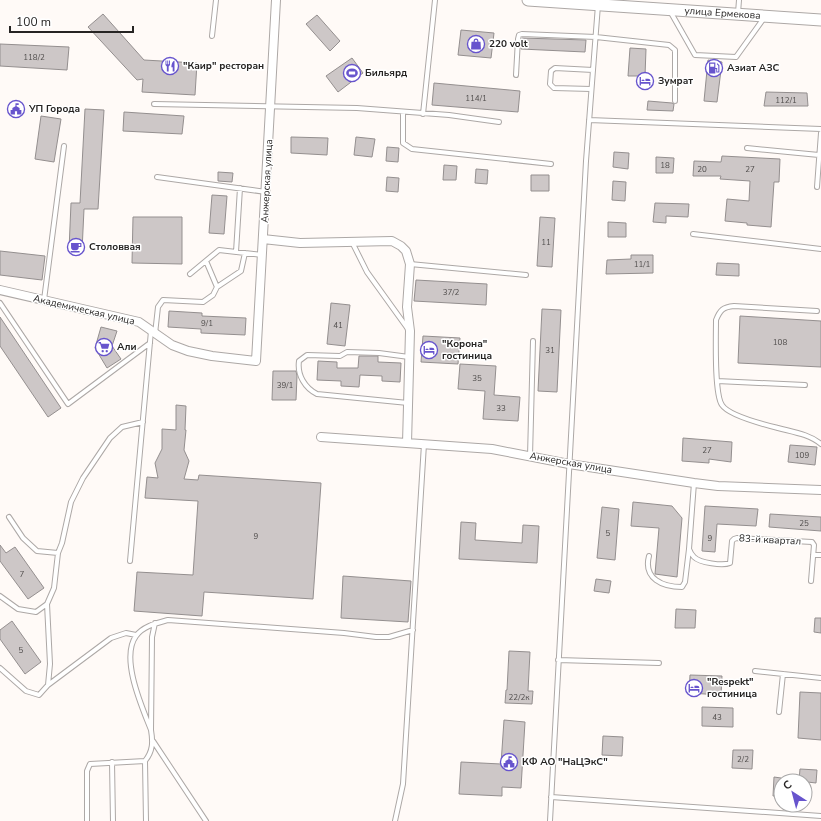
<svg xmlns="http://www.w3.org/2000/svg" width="821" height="821" font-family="'Nunito Sans',sans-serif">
<rect width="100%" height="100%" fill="#fffaf7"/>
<path fill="#cdc7c7" stroke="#948f8f" d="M103 14 144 60 197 63 195 95 142 92 143 79 137 80 88 27Z
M317 15 340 41 330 51 306 24Z
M461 30 494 33 491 58 458 55Z
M522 38 586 40 585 52 521 49Z
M0 44 69 47 67 70 0 66Z
M630 48 646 49 645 76H628Z
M352 58 363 73 338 92 326 76Z
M708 60 722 62 717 102 704 101Z
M434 83 520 91 518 112 432 105Z
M766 92 807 93 808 106H764Z
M648 101 672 103 674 104 673 111 647 110Z
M85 109 104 110 98 209H84L82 251 69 250 71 203H80Z
M124 112 184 116 182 134 123 131Z
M41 116 61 119 54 162 35 159Z
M291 137 328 138 327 155 291 153Z
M356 137 375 139 372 157 354 155Z
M387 147 399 148 398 162 386 161Z
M614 152 629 153 628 169 613 167Z
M722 156 780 159 779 182H774L771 227 747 225V223L725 221 727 199 749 201 750 181 720 179 721 176H693L694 161 721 162Z
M656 157 674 158 673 173H656Z
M444 165 457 166 456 180H443Z
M476 169 488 170 487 184 475 183Z
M218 172 233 173 232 182 218 181Z
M531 175H549V191H531Z
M387 177 399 178 398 192 386 191Z
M613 181 626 182 625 201 612 200Z
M212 195 227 196 224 234 209 233Z
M655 203 689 204 688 217 666 216V223L653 222Z
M133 217H182V264L132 263Z
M540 217 555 218 552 267 537 266Z
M608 222 626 223V237H608Z
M0 251 45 256 42 280 0 275Z
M631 255H653V273L606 274 607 260 631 259Z
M717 263 739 264V276L716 275Z
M416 280 487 284 486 305 414 301Z
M331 303 350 305 345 346 327 344Z
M542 309 561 310 557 392 538 391Z
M169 311 202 313V316L246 318 245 335 201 333V329L168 327Z
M740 316 821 321V367L738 363Z
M0 317 61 408 48 417 0 346Z
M101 327 117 331 112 346 121 359 107 368 95 348Z
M423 336 460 338 458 364 421 362Z
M359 356H378V362L401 363 400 382 382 381V376L360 375 359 387 341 386V381L317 380 318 361 337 362V368H358Z
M460 364 496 366 494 395 520 397 518 421 483 419 485 391 458 389Z
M273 371H296L297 376 296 400H272Z
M176 405 186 406 185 430H186L184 450 189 461 184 479 198 480 199 475 321 483 313 599 204 592 202 616 134 611 137 572 193 575 198 501 145 498 147 477 158 478 155 463 162 449V429L176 430Z
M683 438 732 442 731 462 709 459V463L682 461Z
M790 445 817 447 815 465 788 462Z
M633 502 672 506 682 518 677 577 655 574 659 528 631 526Z
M705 506 758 509 756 526 717 524 715 552 702 551Z
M602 507 619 509 615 560 597 558Z
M770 514 821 517V531L769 527Z
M461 522 476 523 475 540 522 543 523 525 539 526 537 563 459 559Z
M0 545 6 553 15 547 44 588 28 599 0 561Z
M343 576 411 581 408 622 341 618Z
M596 579 611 581 609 593 594 591Z
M676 609 696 610 695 628H675Z
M815 618H821V633L814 632Z
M12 621 41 662 25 674 0 639V630Z
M509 651 530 652 528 691H533L532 704 505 703 506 690H507Z
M690 675 722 676 721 695 689 693Z
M800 692 821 693V740L798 738Z
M702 707 733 708V727L702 726Z
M504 720 525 722 521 788 502 787V796L459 794 461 762 501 764Z
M603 736 623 737 622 756 602 755Z
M733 750H753L752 769 732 768Z
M800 769 817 770 816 783 799 781Z
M774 777 781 778V796H773Z"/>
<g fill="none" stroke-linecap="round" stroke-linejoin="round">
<g stroke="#ada8a6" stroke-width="6">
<path id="lane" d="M670 11 695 55 736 57 764 18
M738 13 739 0
M212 36 216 0
M516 75 518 39 519 35 522 34 596 37 669 45 675 50V101
M591 89 554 88 550 84 551 71 555 68 593 70
M154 104 357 108 449 115 499 122
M403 112V143L412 149 551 164
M423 114 435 0
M589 120 821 129
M747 148 819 155
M157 177 266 192
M817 187 821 133
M693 234 821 249
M352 242 367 272 408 329
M236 252 240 188
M410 264 526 275
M190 274 219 250 262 255
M217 287 241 271 245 253
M44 300 64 146
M0 303 68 404 150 343
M817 311 734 306C723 307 720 310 716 320 716 336 714 394 722 405 729 416 766 425 778 428 793 432 809 434 821 444
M155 334 158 307 163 300 203 302 213 295 217 287 206 261
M717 381 805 385
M408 403 317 394C305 388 297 375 299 361L307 355 340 356 347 352 379 353 409 357
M530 456 533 341
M694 483 689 549C690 552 692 555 694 557 700 563 723 566 730 563L732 541 734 539 737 538 812 542 814 545 811 581
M9 517 23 538 37 551 58 553
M813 555H821
M649 556C643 579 663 587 682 587L685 582 689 549
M130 561 151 331
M0 596 18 609 36 612 47 604 54 588 58 553 62 543 71 502 83 478 110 438 122 427 143 422
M558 660 659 663
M0 668 26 691 39 695 48 685 50 664 47 604
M755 671 821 678
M48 685 111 638 126 633 136 635
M779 712 783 674
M151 730C142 707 120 658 136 636 143 626 157 623 168 620L344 633 376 637H389L413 630
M153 741 206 821
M145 761 146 821
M112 762 113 821
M551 797 821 816
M87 821V771L90 764 145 761C153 751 153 742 151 730L152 637 155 623
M395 821 403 784 424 444
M550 821 586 161 598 5"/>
</g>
<g stroke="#ada8a6" stroke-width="10">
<path id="street" d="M263 239 300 243 392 241 401 246 406 251 410 264 407 307 410 331 407 443
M0 290 139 322 172 345 188 351 212 356 256 361 276 0
M321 437 492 449 569 464 694 483 718 486 821 490"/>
</g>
<g stroke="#ada8a6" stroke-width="13">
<g id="secondary">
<path id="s1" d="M528 0 821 20"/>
</g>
</g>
<use href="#lane" stroke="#fff" stroke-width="4"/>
<use href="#street" stroke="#fff" stroke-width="8"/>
<use href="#secondary" stroke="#fff" stroke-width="11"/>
</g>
<defs>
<g id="shop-ring" transform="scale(0.9)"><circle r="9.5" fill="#fff" stroke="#6754cd" stroke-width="1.5"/><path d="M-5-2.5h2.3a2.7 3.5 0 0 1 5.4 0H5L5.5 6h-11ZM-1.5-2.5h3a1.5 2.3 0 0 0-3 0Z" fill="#6754cd"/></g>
<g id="restaurant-ring" transform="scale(0.9)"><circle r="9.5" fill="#fff" stroke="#6754cd" stroke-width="1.5"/><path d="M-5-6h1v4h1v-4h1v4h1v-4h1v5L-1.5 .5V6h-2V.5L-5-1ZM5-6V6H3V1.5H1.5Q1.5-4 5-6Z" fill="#6754cd"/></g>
<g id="fuel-ring" transform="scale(0.9)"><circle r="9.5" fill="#fff" stroke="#6754cd" stroke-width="1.5"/><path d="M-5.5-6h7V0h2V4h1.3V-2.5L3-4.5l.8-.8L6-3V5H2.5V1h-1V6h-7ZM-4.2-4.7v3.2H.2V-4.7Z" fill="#6754cd"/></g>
<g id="stadium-ring" transform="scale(0.9)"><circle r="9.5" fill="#fff" stroke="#6754cd" stroke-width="1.5"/><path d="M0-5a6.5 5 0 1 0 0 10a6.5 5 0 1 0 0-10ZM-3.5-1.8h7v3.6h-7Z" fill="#6754cd"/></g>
<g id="hotel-ring" transform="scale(0.9)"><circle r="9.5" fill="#fff" stroke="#6754cd" stroke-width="1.5"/><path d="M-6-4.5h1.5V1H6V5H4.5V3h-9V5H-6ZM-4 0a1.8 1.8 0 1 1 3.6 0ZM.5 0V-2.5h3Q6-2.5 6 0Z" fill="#6754cd"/></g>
<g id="civic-ring" transform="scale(0.9)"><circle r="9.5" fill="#fff" stroke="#6754cd" stroke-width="1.5"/><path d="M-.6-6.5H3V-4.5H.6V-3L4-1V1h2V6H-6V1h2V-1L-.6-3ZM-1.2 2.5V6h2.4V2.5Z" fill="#6754cd"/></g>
<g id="cafe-ring" transform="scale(0.9)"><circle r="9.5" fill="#fff" stroke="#6754cd" stroke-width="1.5"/><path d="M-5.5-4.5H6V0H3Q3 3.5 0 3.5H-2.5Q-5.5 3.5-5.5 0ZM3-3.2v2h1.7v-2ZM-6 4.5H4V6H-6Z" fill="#6754cd"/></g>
<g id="supermarket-ring" transform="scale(0.9)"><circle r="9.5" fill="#fff" stroke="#6754cd" stroke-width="1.5"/><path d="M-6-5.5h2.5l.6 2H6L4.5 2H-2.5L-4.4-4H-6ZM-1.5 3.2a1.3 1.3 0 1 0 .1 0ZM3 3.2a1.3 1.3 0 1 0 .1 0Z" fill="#6754cd"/></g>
</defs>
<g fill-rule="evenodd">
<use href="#shop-ring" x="476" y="44"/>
<use href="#restaurant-ring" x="170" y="66"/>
<use href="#fuel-ring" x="714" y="68"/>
<use href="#stadium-ring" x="352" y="73"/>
<use href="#hotel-ring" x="645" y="81"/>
<use href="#civic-ring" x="16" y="109"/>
<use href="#cafe-ring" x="76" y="247"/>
<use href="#supermarket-ring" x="104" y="347"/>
<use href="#hotel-ring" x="429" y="350"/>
<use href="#hotel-ring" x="694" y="688"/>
<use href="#civic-ring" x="509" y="762"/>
</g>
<g text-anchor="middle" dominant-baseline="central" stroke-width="3" stroke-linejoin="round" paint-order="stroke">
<g font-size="8" fill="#504d4c">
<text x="34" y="57">118/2</text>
<text x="476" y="98">114/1</text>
<text x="786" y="100">112/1</text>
<text x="665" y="165">18</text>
<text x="702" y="169">20</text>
<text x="750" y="169">27</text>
<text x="546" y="242">11</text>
<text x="642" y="264">11/1</text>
<text x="451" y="292">37/2</text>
<text x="207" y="323">9/1</text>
<text x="338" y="325">41</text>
<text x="780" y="342">108</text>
<text x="550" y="350">31</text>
<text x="477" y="378">35</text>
<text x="285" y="385">39/1</text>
<text x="501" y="408">33</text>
<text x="707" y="450">27</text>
<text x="802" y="455">109</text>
<text x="804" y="523">25</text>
<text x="608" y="533">5</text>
<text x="256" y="536">9</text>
<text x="710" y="538">9</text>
<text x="22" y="574">7</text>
<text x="21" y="650">5</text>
<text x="519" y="697">22/2к</text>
<text x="717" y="717">43</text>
<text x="743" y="759">2/2</text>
</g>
<g font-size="10" fill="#262423" stroke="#fff">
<text stroke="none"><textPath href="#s1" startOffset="195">улица Ермекова</textPath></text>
<text transform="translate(267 181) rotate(-87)">Анжерская улица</text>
<text transform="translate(84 310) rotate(13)">Академическая улица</text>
<text transform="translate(571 463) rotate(10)">Анжерская улица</text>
<text transform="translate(770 540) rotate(3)">83-й квартал</text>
</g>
<g font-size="10" font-weight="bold" fill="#262423" stroke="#fff" text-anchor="start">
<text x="489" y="44">220 volt</text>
<text x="183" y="66">"Каир" ресторан</text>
<text x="727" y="68">Азиат АЗС</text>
<text x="365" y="73">Бильярд</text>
<text x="658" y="81">Зумрат</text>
<text x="29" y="109">УП Города</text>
<text x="89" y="247">Столоввая</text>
<text x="442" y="344">"Корона"<tspan x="442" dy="12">гостиница</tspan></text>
<text x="117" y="347">Али</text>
<text x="707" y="682">"Respekt"<tspan x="707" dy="12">гостиница</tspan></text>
<text x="522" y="762">КФ АО "НаЦЭкС"</text>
</g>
</g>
<g transform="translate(793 793) rotate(324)"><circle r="19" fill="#ffffff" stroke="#a8a7a7"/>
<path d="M0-3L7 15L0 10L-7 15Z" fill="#6754cd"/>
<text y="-6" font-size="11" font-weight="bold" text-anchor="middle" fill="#262423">С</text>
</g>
<path d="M10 26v6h123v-6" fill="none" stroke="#262423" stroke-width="2"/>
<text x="16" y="26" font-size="12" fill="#262423" stroke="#ffffff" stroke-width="3" paint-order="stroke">100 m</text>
</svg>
